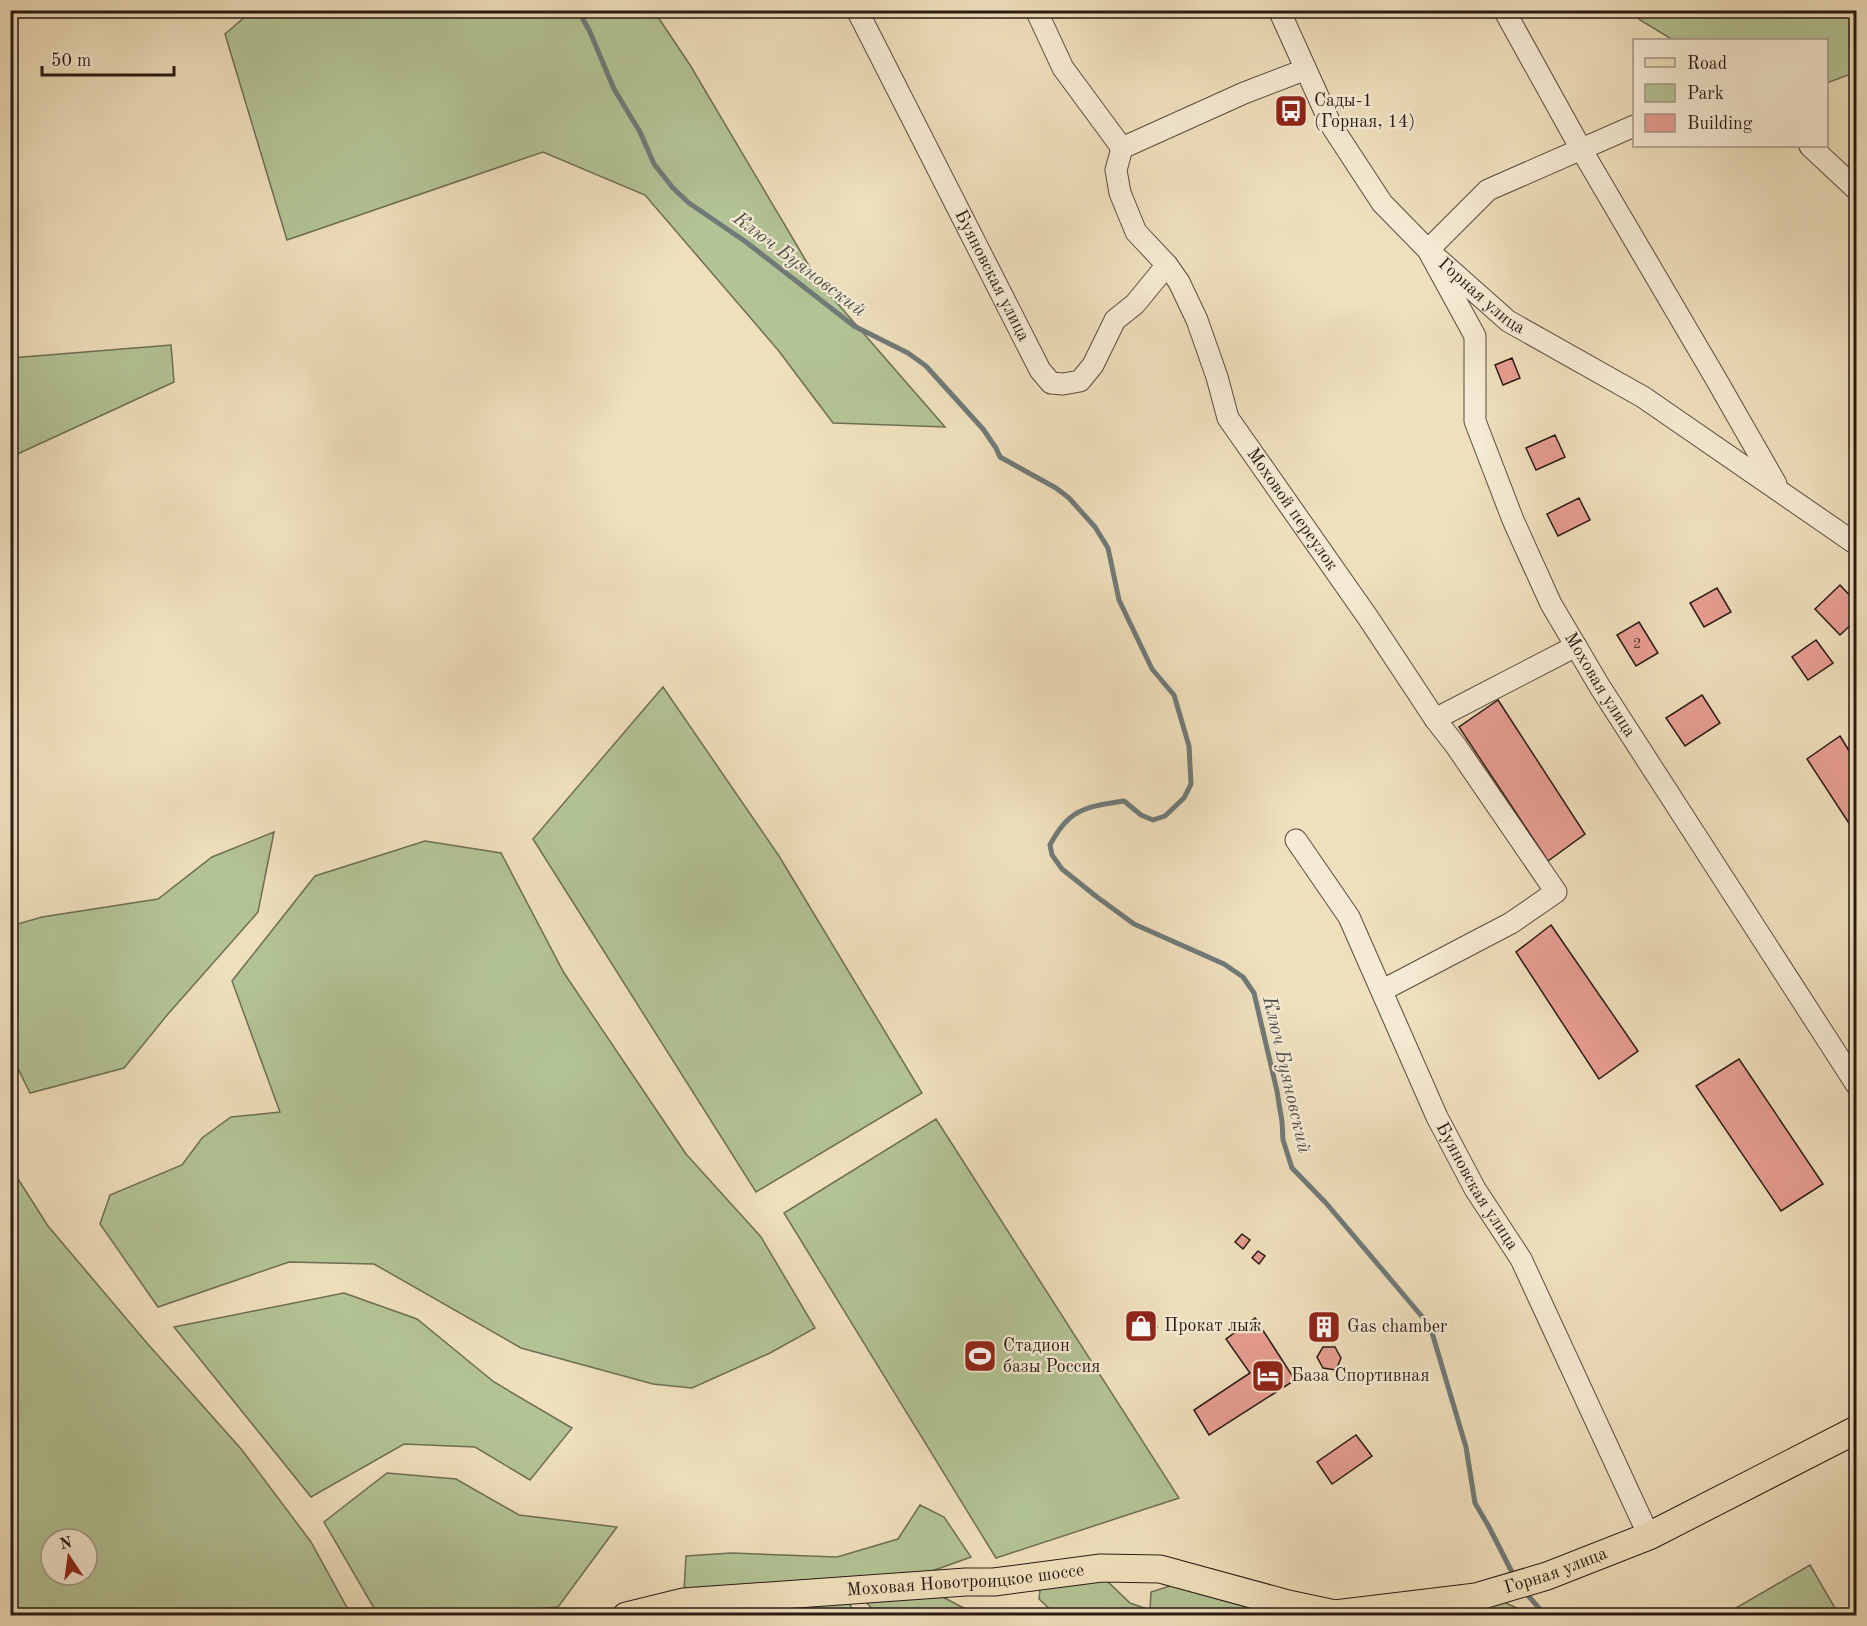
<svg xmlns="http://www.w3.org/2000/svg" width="1867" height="1626" font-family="'Old Standard TT',serif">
<rect width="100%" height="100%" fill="#efdfbc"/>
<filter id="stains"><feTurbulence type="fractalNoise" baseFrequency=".00333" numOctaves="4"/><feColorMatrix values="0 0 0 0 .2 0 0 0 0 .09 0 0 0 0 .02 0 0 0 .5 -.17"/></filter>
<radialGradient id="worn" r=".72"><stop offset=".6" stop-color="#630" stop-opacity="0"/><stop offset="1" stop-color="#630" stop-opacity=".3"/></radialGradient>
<path fill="#b3c395" stroke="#6e6e54" stroke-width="1.5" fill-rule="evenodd" d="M252 11H654L690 65 818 281 945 427 833 423 778 350 645 195 543 152 287 240 225 34Z
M1633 11H1856V72L1827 83 1826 40H1673L1640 20Z
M171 345 174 382 11 457V358Z
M663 687 779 856 922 1093 756 1192 533 839Z
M274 832 258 912 168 1014 124 1068 30 1093 11 1054V926L42 917 158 899 212 857Z
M425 841 501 853 564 973 686 1154 761 1237 815 1328 770 1353 692 1388 653 1384 521 1348 374 1264 289 1262 158 1307 100 1224 110 1195 182 1165 202 1138 231 1117 280 1112 232 981 315 876Z
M936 1119 1179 1498 996 1558 784 1213Z
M11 1168 48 1226 146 1342 242 1450 311 1542 351 1615H11ZM51 1539H87V1575H51Z
M344 1293 417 1319 494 1382 572 1428 530 1480 475 1447 404 1444 311 1497 174 1327Z
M387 1473 456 1479 519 1515 617 1527 558 1607 460 1615H378L324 1522Z
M920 1505 944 1517 971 1557 918 1576 684 1592 686 1556 731 1553 837 1557 898 1539Z
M1810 1565 1839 1615H1724Z
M1042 1572 1107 1581 1130 1603 1150 1610 1151 1592 1176 1584 1239 1601 1267 1615H1056L1039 1599Z
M937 1594 977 1615H878L865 1601Z
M1493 1597 1521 1610V1615L1415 1616Z
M846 1598 856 1615 698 1616 743 1608Z"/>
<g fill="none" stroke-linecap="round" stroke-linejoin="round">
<path stroke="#707a78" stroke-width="5" d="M578 10 590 32 614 89 640 132 654 164 673 188 689 203 746 242 854 326 908 353 926 366 983 429 996 448 1000 457 1056 488 1069 498 1095 527 1108 548 1119 600 1152 669 1174 695 1189 746 1191 784 1184 798 1165 816 1153 820 1141 815 1124 801C1086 807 1069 808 1050 845L1052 855 1062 869 1097 897 1134 924 1224 964 1243 977 1254 993 1277 1091 1282 1122 1283 1140 1292 1168 1326 1203 1430 1326 1466 1447 1475 1503 1489 1527 1515 1578
M1524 1591 1546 1616"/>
</g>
<path fill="#e79d92" stroke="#291a13" stroke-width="1.5" d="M1512 358 1520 378 1503 385 1495 365Z
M1555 435 1565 457 1536 470 1526 448Z
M1579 498 1590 520 1558 536 1547 514Z
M1840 585 1856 602V620L1840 635 1815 609Z
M1717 588 1731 612 1704 627 1690 603Z
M1639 622 1658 653 1636 666 1617 635Z
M1816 640 1833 663 1808 680 1792 657Z
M1702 695 1720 723 1685 746 1666 718Z
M1498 700 1585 834 1548 861 1459 727Z
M1840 736 1856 762V834L1807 759Z
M1551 925 1638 1051 1599 1079 1516 952Z
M1739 1059 1823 1184 1781 1211 1696 1086Z
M1242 1234 1250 1240 1243 1249 1235 1242Z
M1258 1251 1265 1256 1259 1264 1252 1258Z
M1145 1311 1157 1327 1137 1341 1126 1325Z
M1255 1318 1295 1380 1209 1435 1194 1410 1250 1373 1226 1339Z
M1327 1318 1334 1328 1322 1337 1315 1326Z
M1323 1347H1335L1341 1358 1336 1370 1323 1368 1317 1357Z
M1356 1435 1372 1456 1332 1484 1317 1462Z"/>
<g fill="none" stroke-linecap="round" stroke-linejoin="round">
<g stroke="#5a4b3d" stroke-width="23">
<g id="minor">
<path id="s1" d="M857 10 1040 370 1051 383 1063 384 1080 381 1093 365 1115 320 1135 304 1167 265"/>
<path d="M1036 10 1063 68 1122 148 1244 93 1304 70"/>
<path id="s2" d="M1279 10 1331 125 1382 203 1428 250 1508 321 1643 397 1856 544"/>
<path d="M1504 10 1581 149 1716 379 1776 484"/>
<path id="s3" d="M1634 126 1488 190 1428 250 1475 336V421L1513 520 1551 604 1600 687 1856 1084"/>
<path d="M1810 146 1856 189"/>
<path id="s4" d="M1122 148 1116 170 1120 193 1136 232 1167 265 1179 282 1197 320 1217 377 1228 418 1369 619 1435 719 1456 746 1556 892 1511 923 1383 990"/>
<path d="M1435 719 1576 646"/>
<path id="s5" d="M1296 840 1349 917 1437 1117 1475 1189 1521 1259 1649 1536"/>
</g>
</g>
<g stroke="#291a13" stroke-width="29">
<g id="major">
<path id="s6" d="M626 1616 683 1602 966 1582H994L1101 1568 1160 1569 1288 1604 1335 1614 1476 1597 1547 1576 1649 1536 1856 1430"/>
</g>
</g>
<use href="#minor" stroke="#f5ead3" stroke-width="21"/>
<use href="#major" stroke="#efdfbc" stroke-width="27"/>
</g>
<defs>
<g id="bus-square" transform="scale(1.725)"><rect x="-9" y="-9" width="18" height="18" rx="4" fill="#8f2418" stroke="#f5ead3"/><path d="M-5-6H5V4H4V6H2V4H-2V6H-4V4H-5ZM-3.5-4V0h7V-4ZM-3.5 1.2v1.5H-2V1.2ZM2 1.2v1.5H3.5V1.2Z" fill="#fff"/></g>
<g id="shop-square" transform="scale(1.725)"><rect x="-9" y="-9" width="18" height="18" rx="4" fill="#8f2418" stroke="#f5ead3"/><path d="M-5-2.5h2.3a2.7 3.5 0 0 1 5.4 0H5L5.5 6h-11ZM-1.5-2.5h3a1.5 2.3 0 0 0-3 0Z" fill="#fff"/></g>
<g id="building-square" transform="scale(1.725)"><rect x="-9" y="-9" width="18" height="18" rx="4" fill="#8f2418" stroke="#f5ead3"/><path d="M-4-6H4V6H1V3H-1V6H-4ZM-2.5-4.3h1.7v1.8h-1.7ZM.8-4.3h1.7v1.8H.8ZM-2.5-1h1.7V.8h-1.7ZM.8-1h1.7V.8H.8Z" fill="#fff"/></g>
<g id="stadium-square" transform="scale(1.725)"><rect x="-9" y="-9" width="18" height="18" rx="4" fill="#8f2418" stroke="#f5ead3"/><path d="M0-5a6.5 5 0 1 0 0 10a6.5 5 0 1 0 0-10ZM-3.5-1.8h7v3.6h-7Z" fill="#fff"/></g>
<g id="hotel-square" transform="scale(1.725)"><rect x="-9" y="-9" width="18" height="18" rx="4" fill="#8f2418" stroke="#f5ead3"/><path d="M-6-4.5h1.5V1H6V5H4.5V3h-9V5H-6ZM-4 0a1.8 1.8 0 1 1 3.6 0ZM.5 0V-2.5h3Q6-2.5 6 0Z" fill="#fff"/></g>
</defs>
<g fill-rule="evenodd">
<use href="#bus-square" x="1291" y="111"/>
<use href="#shop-square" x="1141" y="1326"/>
<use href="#building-square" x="1324" y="1327"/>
<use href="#stadium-square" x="980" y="1356"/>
<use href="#hotel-square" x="1268" y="1376"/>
</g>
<g text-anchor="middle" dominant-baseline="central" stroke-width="4.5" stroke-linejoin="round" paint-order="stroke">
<g font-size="15" fill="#583b33">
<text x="1637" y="644">2</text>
</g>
<g font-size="18" fill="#291a13" stroke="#f5ead3" text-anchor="start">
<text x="1314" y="101">Сады-1<tspan x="1314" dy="21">(Горная, 14)</tspan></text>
<text x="1164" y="1326">Прокат лыж</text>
<text x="1347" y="1327">Gas chamber</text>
<text x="1003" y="1346">Стадион<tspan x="1003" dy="21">базы Россия</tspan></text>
<text x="1291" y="1376">База Спортивная</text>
</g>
<g font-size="18" fill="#291a13" stroke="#f5ead3">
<text stroke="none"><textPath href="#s1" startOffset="298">Буяновская улица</textPath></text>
<text stroke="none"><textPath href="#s2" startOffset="356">Горная улица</textPath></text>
<text stroke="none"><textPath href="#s4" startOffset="411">Моховой переулок</textPath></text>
<text stroke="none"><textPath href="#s3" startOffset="720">Моховая улица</textPath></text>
<text stroke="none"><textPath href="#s5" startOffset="392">Буяновская улица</textPath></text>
<text stroke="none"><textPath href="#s6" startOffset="944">Горная улица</textPath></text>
<text stroke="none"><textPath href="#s6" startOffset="342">Моховая Новотроицкое шоссе</textPath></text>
</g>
<g font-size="20" font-style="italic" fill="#52524e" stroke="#f5ead3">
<text transform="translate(799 265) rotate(37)">Ключ Буяновский</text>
<text transform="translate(1286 1075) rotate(77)">Ключ Буяновский</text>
</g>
</g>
<rect width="1867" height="1626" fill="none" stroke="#efdfbc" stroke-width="36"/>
<rect x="12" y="12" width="1843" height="1602" fill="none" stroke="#291a13" stroke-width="3"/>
<rect x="18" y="18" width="1831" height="1590" fill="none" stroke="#291a13" stroke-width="1.5"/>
<rect x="1633" y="39" width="195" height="108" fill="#f5ead3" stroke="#a39786" stroke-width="1.5"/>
<rect x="1645" y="58" width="30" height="9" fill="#efdfbc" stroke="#a39786" stroke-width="1.5"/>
<text x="1687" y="69" font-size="18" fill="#291a13">Road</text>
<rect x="1645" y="84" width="30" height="18" fill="#b3c395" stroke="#a39786" stroke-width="1.5"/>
<text x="1687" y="99" font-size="18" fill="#291a13">Park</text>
<rect x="1645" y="114" width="30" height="18" fill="#e79d92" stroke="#a39786" stroke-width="1.5"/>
<text x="1687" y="129" font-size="18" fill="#291a13">Building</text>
<g transform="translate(69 1557) rotate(347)"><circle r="28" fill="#f5ead3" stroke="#a39786" stroke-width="1.5"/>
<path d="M0-4.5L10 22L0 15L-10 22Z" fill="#8f2418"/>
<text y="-9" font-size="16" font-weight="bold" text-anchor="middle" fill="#291a13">N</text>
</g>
<path d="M42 66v9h132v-9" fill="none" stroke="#291a13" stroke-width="3"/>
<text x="51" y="66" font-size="18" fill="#291a13" stroke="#f5ead3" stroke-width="4.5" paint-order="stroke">50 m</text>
<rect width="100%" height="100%" filter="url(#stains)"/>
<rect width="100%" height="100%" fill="url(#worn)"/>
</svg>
